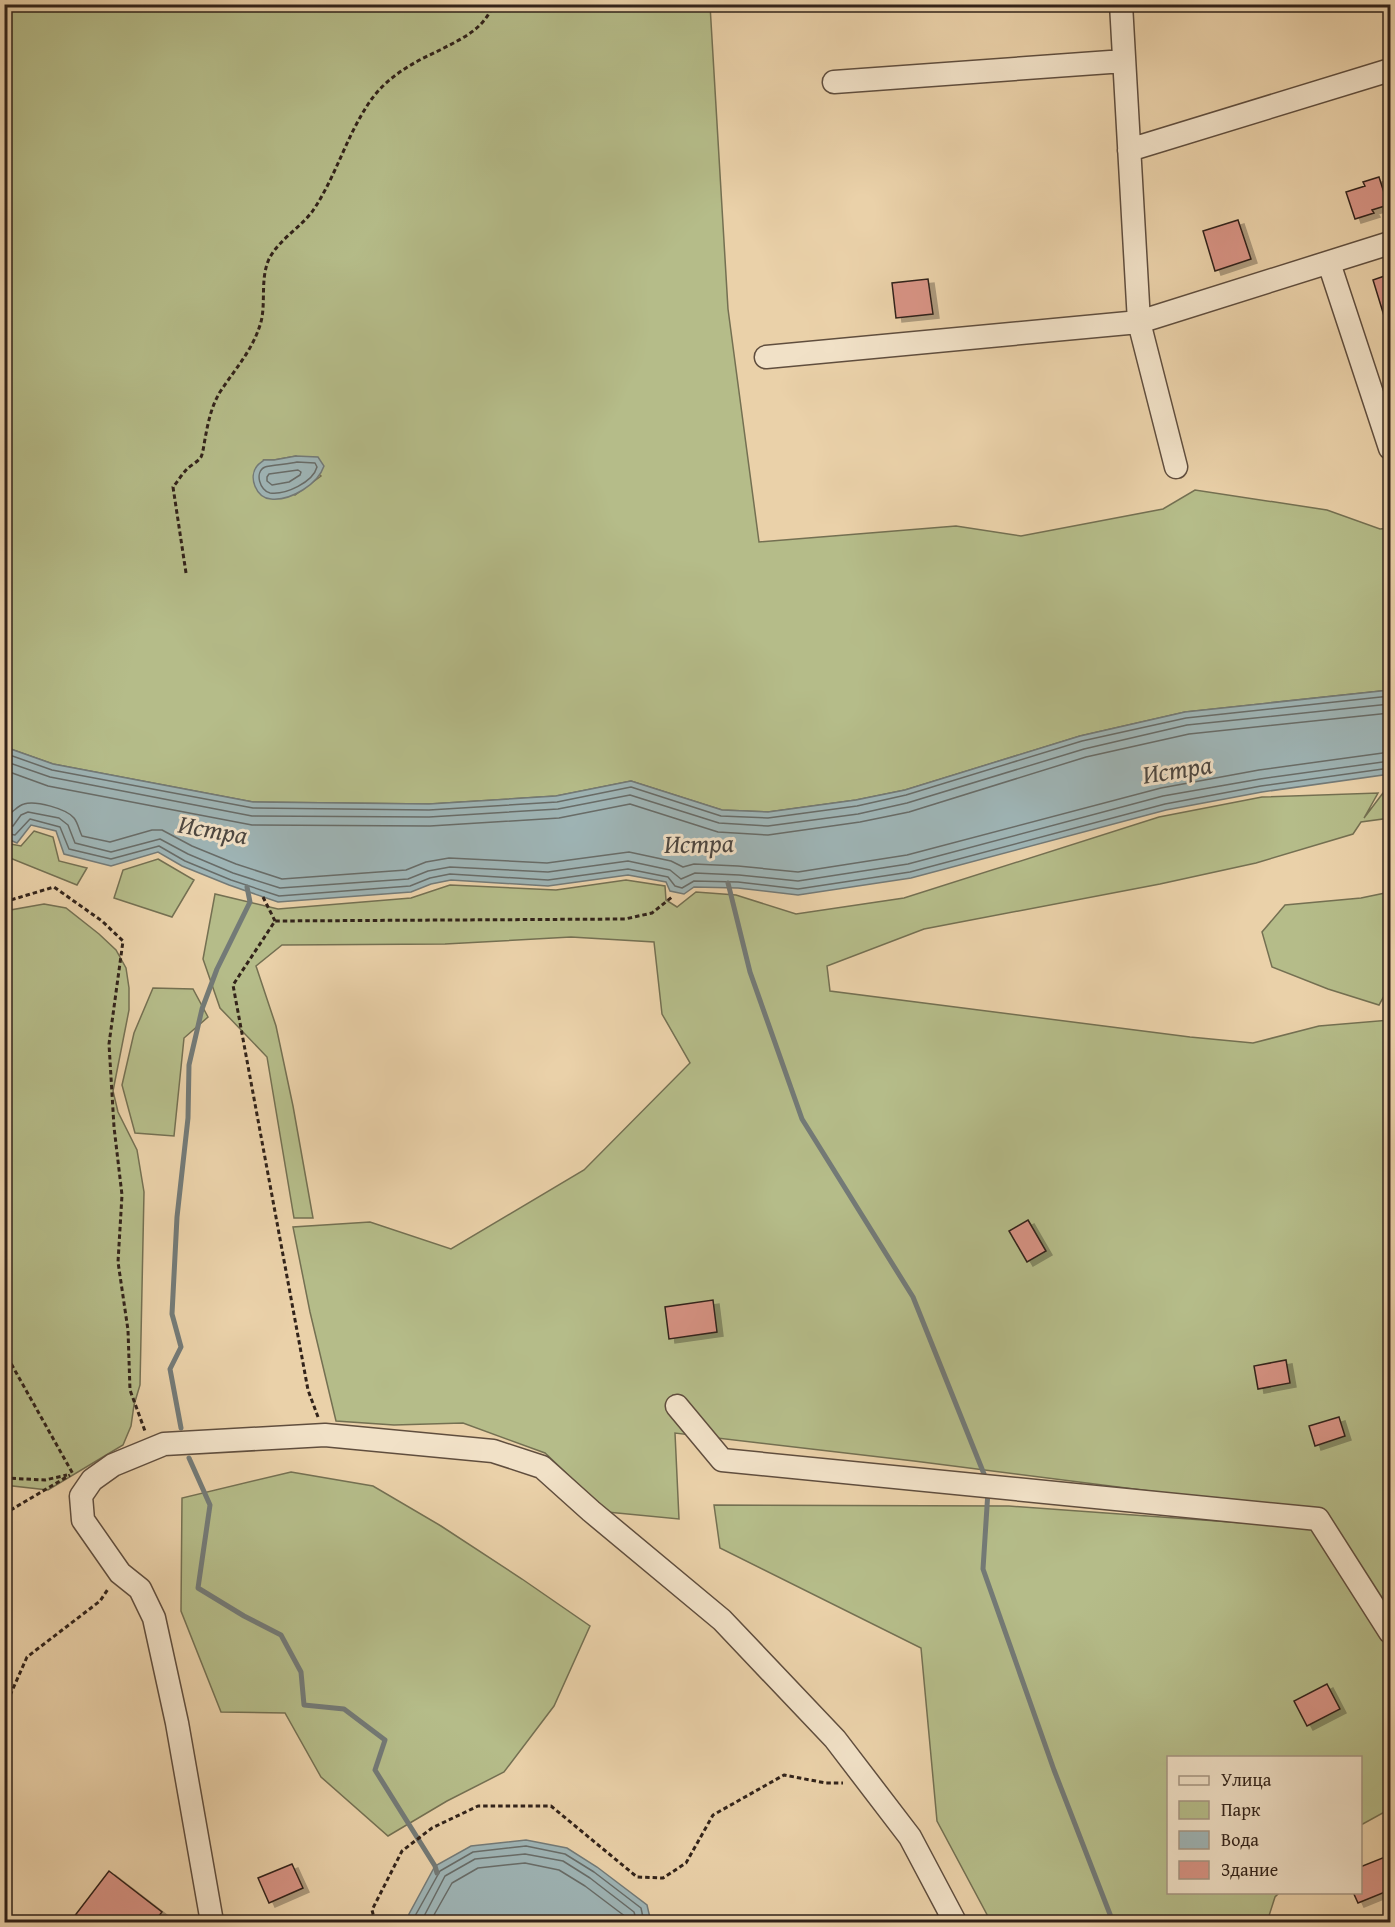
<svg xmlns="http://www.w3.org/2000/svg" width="1395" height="1927" font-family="'Gentium Book Plus',serif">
<defs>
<filter id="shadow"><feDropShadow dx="6" dy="4" stdDeviation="0" flood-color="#0004"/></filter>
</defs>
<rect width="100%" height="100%" fill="#ead1a9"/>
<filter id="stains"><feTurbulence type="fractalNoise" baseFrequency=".00333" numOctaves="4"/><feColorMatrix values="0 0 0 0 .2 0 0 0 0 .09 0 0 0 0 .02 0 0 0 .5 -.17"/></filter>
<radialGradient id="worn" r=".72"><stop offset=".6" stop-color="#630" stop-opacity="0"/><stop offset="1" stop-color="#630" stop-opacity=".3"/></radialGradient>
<path fill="#b5bc89" stroke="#747052" stroke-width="1.5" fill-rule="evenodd" d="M4 5H710L728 309 759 542 956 526 1021 536 1163 509 1195 490 1327 510 1380 529 1390 528V690L1185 712 1080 736 905 790 856 800 768 812 722 810 631 781 556 796 429 804 253 802 53 764 5 747ZM296 456 321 476 295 495 264 460H274Z
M1390 792V818L1361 822 1353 834 1256 863 1160 884 924 929 827 966 830 991 1190 1037 1253 1043 1319 1026 1390 1020V1619L1323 1513 914 1461 675 1433 679 1519 607 1512 545 1453 463 1423 394 1425 336 1421 310 1312 293 1227 370 1222 451 1249 584 1170 690 1063 662 1014 654 942 571 937 445 944 282 945 256 966 276 1026 293 1106 313 1218H294L267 1057 220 1008 203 959 215 894 278 909 411 898 450 885 556 890 626 880 665 886 666 900 677 907 696 892 736 895 796 914 904 898 1159 817 1262 797 1378 793 1364 818 1383 793Z
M34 831 53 837 59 861 87 868 77 885 5 856V843L21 846Z
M158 859 194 880 172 917 114 898 123 870Z
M1390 892V985L1379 1005 1328 989 1272 967 1262 932 1285 905 1361 898Z
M44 904 66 908 99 934 116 950 126 968 129 988V1010L113 1091 118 1112 137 1150 144 1192 140 1385 134 1405 131 1426 123 1445 48 1490 4 1485 5 911Z
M153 988 193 989 208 1017 184 1038 174 1136 135 1133 122 1085 134 1033Z
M291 1472 373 1486 441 1526 522 1579 590 1626 554 1706 504 1772 447 1801 388 1836 321 1777 285 1713 221 1712 181 1611 182 1498Z
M714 1505 1009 1506 1314 1528 1390 1648V1809L1361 1825 1360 1758H1168V1892L1279 1893 1275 1897 1267 1922H991L937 1821 921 1648 720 1548Z"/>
<path fill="#9eb4b5" stroke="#737a77" stroke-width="1.5" d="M296 456 318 457 324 466C318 484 291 501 271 499 256 498 248 477 257 466 259 463 262 462 264 460H274Z
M1390 690V774L1262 792 1166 810 911 878 798 895 738 888 694 887 684 894 670 891 666 882 628 875 548 886 451 880 431 884 411 892 278 902 229 885 182 866 158 852 111 866 64 854 56 831 31 825 17 843 5 838V747L53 764 253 802 429 804 556 796 631 781 722 810 768 812 856 800 905 790 1080 736 1185 712Z
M526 1840 567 1848 597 1867 647 1905 651 1922H407L409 1914 435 1866 471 1846Z"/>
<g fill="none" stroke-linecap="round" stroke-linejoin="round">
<path stroke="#686c68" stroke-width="1.5" d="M297 462 315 463 317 467C313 482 286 495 270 493 260 491 254 472 265 467 269 465 291 464 297 462Z
M298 470 301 472 300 475 289 482 272 485 267 481V477L269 474Z
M4 753 52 770 253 808 429 810 557 802 631 787 721 816 768 818 857 806 906 795 1082 741 1186 718 1390 696
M4 761 50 777 252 816 429 817 558 809 630 795 719 823 768 826 858 814 907 803 1084 749 1187 725 1390 704
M4 770 48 786 252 825 430 826 559 818 630 804 718 832 768 835 860 822 909 812 1086 757 1189 734 1390 713
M4 816C12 815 16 806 24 804 35 800 67 809 74 818 78 823 79 830 82 836L110 842 152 830H162L192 846 236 864 282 879 406 870 426 862 449 858 547 863 629 852 671 861 683 867 694 864 738 866 798 872 907 855 1161 788 1259 770 1390 752
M4 825 13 826 21 815 28 812 59 818 68 825 75 843 111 852 160 839 188 854 233 873 280 888 408 879 428 871 450 867 548 872 628 861 670 870 681 879 695 873 739 875 798 881 908 864 1163 796 1260 779 1390 761
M4 833 15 835 30 819 60 827 69 849 111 859 159 846 185 861 231 880 279 896 410 886 430 878 450 874 548 880 628 869 668 877 675 886 682 888 694 881 738 882 798 889 910 872 1165 804 1261 786 1390 768
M413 1922 415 1916 440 1871 473 1852 526 1846 565 1854 594 1872 641 1908 644 1922
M421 1922 445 1876 475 1859 525 1854 563 1861 590 1878 634 1912 637 1922
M430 1922 452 1883 478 1868 525 1863 559 1870 585 1886 626 1917 628 1922"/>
<path stroke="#737a77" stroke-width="5" d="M728 883 750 972 802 1119 913 1297 986 1479
M181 1428 170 1369 181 1347 172 1314 177 1217 188 1118 189 1065 202 1009 217 969 250 902 247 887
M189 1458 210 1505 198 1588 244 1616 281 1635 301 1672 304 1705 344 1709 385 1740 375 1770 435 1866 437 1873
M988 1491 983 1569 1054 1770 1113 1922"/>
</g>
<path fill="#d79384" stroke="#32231a" stroke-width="1.5" filter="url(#shadow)" d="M1379 177 1388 205 1372 210 1374 213 1355 219 1346 192 1365 186 1363 182Z
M1238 220 1251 259 1215 271 1203 231Z
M1390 274V317L1385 319 1373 280Z
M928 279 933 314 896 318 892 283Z
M1028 1220 1046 1251 1027 1262 1009 1231Z
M713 1300 717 1332 669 1339 665 1307Z
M1286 1360 1290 1383 1258 1389 1254 1366Z
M1339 1417 1345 1436 1315 1446 1309 1426Z
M1327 1684 1340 1709 1307 1726 1294 1701Z
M1390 1855V1890L1358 1903 1353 1892H1360V1867Z
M292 1864 303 1888 269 1903 258 1878Z
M109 1871 162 1912 154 1922H70Z"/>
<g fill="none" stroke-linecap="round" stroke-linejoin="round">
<g stroke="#604e3e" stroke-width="25">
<path id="minor" d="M1121 4 1139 322 1176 467
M834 82 1124 61
M1129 150 1390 70
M1329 263 1390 448
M766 357 1139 322 1390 243
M677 1406 722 1460 1318 1519 1390 1632
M212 1922 177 1723 154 1618 140 1589 120 1573 83 1520 81 1496 92 1480 113 1465 164 1444 325 1435 493 1451 542 1467 591 1511 722 1620 835 1739 910 1837 955 1922"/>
</g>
<path stroke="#32231a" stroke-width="3" stroke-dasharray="4.5 3" stroke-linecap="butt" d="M186 573 173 487C178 481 182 474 187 469 191 465 198 462 201 457 203 453 204 444 205 439 208 423 211 407 220 392 235 369 253 350 261 322 266 302 260 279 269 259 279 239 303 226 314 209 337 174 347 134 371 100 388 76 414 62 440 50 461 39 485 29 493 4
M263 897 275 921
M4 902 54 887 102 921 123 941 109 1044 114 1127 122 1195 118 1262 128 1330 130 1390 145 1431
M4 1351 73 1474
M318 1417 308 1390 233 985 275 921 625 919 652 913 672 897
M4 1478 45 1480 67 1475
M4 1514 70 1475
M4 1709 27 1657 100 1601 108 1589
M375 1922 372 1910 402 1851 432 1828 478 1806H551L637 1877 663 1878 686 1863 713 1815 784 1775 826 1783H843"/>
<use href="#minor" stroke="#f1e1c7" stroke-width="22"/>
</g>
<g text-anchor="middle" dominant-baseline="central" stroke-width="6" stroke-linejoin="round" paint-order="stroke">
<g font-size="26" font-style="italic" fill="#4d4741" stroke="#f1e1c7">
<text transform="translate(1177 769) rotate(-9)">Истра</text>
<text transform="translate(213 829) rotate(10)">Истра</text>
<text transform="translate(699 843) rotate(-1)">Истра</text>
</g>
</g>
<rect width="1395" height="1927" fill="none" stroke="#ead1a9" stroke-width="24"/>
<rect x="6" y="6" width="1383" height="1915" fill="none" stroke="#32231a" stroke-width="3"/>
<rect x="12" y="12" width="1371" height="1903" fill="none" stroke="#32231a" stroke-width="1.5"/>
<rect x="1167" y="1756" width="195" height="138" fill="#f1e1c7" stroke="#a59582" stroke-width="1.5"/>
<rect x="1179" y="1776" width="30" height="9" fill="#f1e1c7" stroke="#a59582" stroke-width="1.5"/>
<text x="1221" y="1786" font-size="18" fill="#32231a">Улица</text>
<rect x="1179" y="1801" width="30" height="18" fill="#b5bc89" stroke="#a59582" stroke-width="1.5"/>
<text x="1221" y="1816" font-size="18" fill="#32231a">Парк</text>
<rect x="1179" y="1831" width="30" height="18" fill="#9eb4b5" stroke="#a59582" stroke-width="1.5"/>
<text x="1221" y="1846" font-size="18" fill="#32231a">Вода</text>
<rect x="1179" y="1861" width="30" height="18" fill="#d79384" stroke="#a59582" stroke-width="1.5"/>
<text x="1221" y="1876" font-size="18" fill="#32231a">Здание</text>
<rect width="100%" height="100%" filter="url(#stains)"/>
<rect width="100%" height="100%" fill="url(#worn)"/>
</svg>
